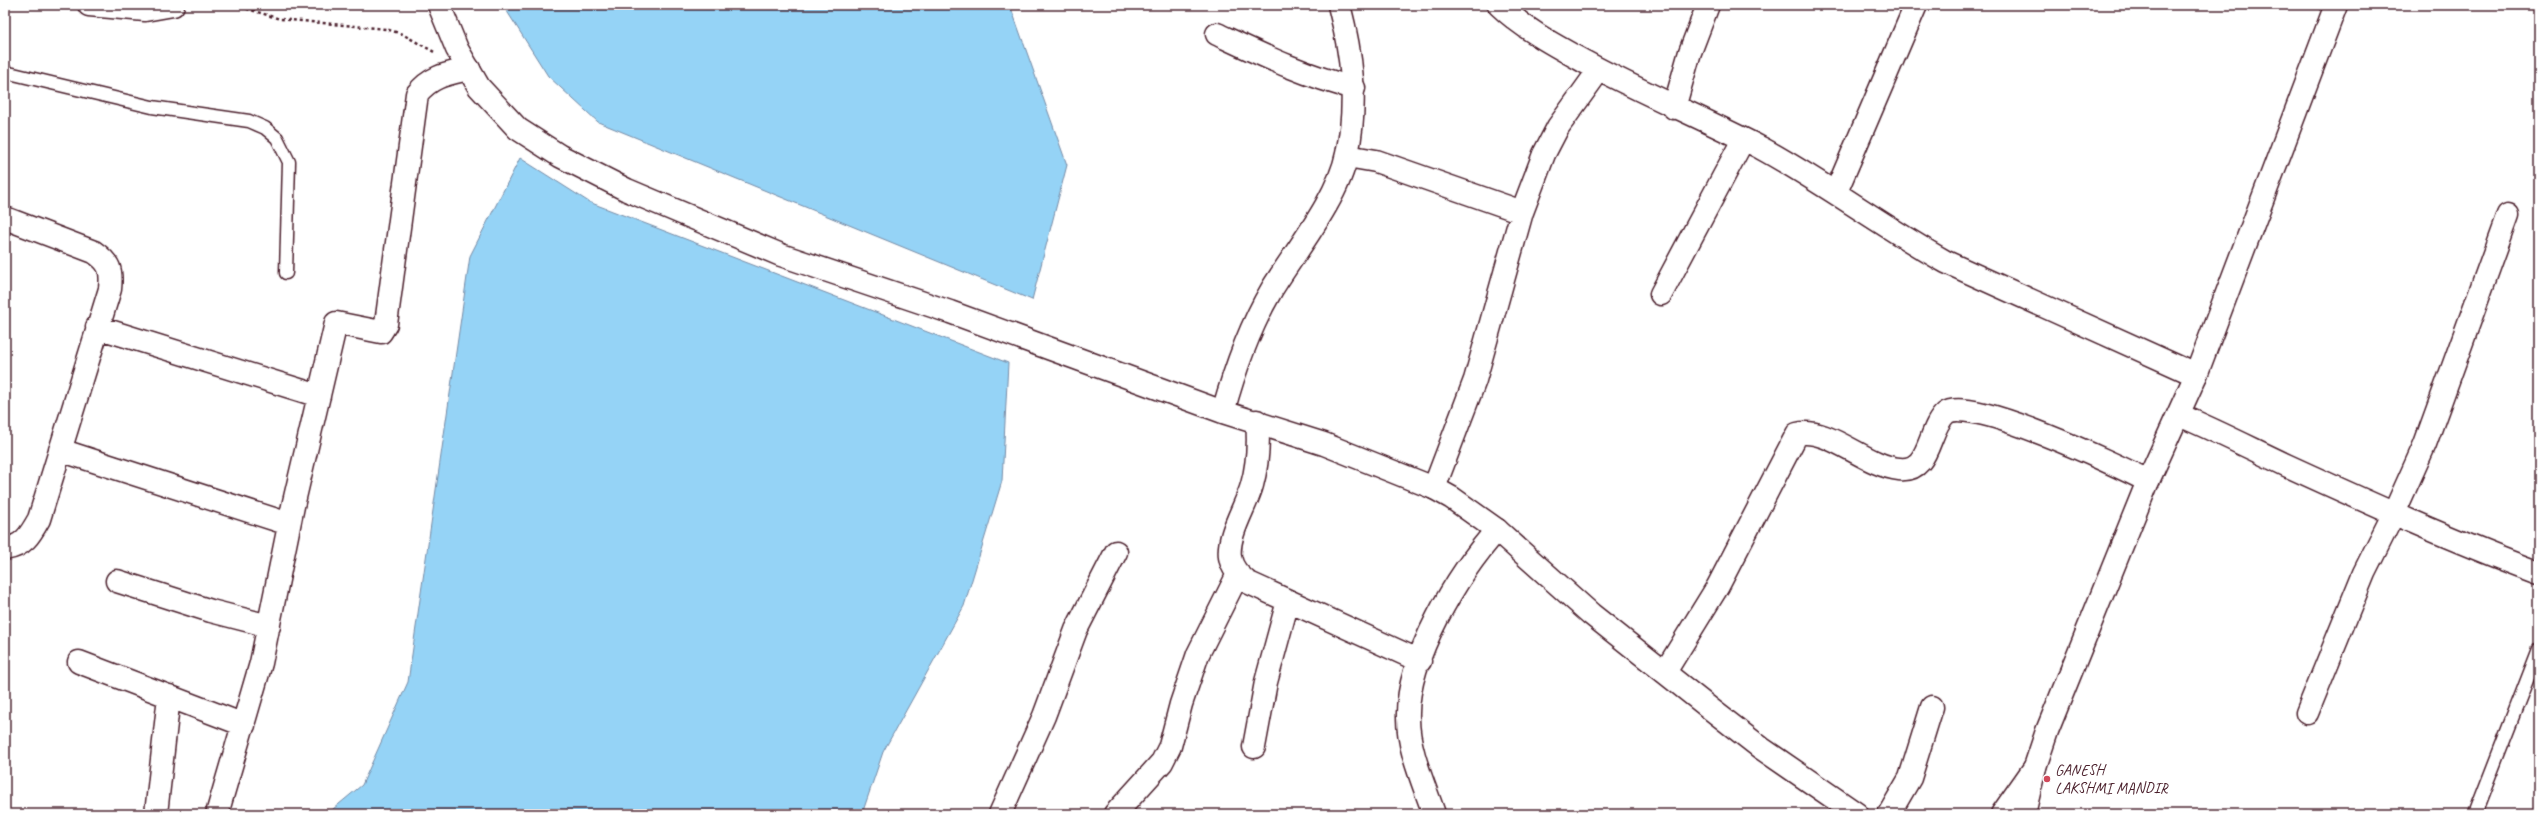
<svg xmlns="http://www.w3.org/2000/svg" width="2544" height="819" font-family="Caveat,sans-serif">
<rect width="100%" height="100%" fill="#fff"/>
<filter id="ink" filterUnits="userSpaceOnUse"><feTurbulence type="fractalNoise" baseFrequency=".025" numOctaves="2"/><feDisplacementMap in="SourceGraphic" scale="8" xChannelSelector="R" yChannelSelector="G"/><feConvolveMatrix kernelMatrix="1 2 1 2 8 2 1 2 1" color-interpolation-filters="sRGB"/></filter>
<g filter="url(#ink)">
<path fill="#95d3f6" stroke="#778ba5" d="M503 5H1010L1067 165 1032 300 598 122 548 76Z
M520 158 589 202 1008 363 1002 481 964 606 883 752 862 814H327L362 785 408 682 470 256Z"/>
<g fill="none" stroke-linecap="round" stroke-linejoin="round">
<g stroke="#4a1f2b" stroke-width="15">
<path id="service" d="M5 72 152 107 249 121 265 128 277 138 289 162 286 273
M2475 814 2539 649"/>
</g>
<g stroke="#4a1f2b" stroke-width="25">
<path id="minor" d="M89 5 145 10 173 5
M1499 5C1524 29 1554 45 1585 62 1642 93 1703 118 1761 148 1825 183 1883 227 1946 262L2196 375
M1217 34C1262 55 1305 76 1354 88
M1674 108 1690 52 1708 5
M1347 156 1376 161 1522 212
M1836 192 1916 5
M5 218 94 252C110 263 112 270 110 289L39 519C30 535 24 546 5 549
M1661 294 1743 140
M97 327 319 396
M2179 415C2215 430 2250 448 2286 465 2369 503 2453 541 2539 573
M1257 421C1259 443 1258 463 1252 485 1246 507 1227 534 1230 557 1232 569 1239 575 1247 582L1420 661
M60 450 289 524
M1434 488 1475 380 1522 212 1544 154 1558 127 1599 70
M117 581 211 611 269 626
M79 662 244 725
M1665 672 1718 586 1797 434C1828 426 1865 466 1899 469 1931 473 1927 429 1946 413 1969 395 2119 466 2148 481
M2307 713 2364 573 2394 513 2425 444 2508 215
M1254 747 1266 682 1288 601
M156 814 169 696
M217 814 261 663 293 506 336 323 381 332 386 324 417 94C431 76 447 74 469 69
M1000 814 1044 716 1076 630 1116 552
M1115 814 1162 762 1170 746 1181 704 1198 654 1238 574
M1434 814C1424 784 1408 750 1408 718 1406 659 1458 573 1497 530
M1889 814 1910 778 1932 707"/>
</g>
<g stroke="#4a1f2b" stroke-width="25">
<path id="tertiary" d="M439 5 457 49 479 87 518 129 560 156 627 190 781 255 950 312 1223 412 1324 444 1434 488 1452 498 1497 530 1591 614 1712 710 1761 748 1857 814
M1223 412C1235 368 1249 328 1272 289 1296 250 1338 199 1347 154 1358 103 1352 55 1339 5
M2002 814 2035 767"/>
</g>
<g stroke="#4a1f2b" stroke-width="25">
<path id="secondary" d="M2024 814 2035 767 2047 731 2148 481 2196 375 2336 5"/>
</g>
<path stroke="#4a1f2b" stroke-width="2.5" stroke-dasharray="3 3" stroke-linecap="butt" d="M235 5 280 19 386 29 402 34 436 53"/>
<use href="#service" stroke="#fff" stroke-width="12"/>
<use href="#minor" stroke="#fff" stroke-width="22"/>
<use href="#tertiary" stroke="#fff" stroke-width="22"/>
<use href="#secondary" stroke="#fff" stroke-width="22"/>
</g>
</g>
<circle fill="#d1495b" stroke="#fff" stroke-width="1.5" cx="2047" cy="779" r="4"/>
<g text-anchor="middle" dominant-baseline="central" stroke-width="3.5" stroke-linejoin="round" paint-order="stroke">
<g font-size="16" fill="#4a1f2b" stroke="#fff" text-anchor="start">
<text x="2055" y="770">GANESH<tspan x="2055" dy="18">LAKSHMI MANDIR</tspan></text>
</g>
</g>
<rect width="2544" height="819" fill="none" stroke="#fff" stroke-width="20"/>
<rect x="10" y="10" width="2524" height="799" fill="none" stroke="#4a1f2b" stroke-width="1.5" filter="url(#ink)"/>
</svg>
